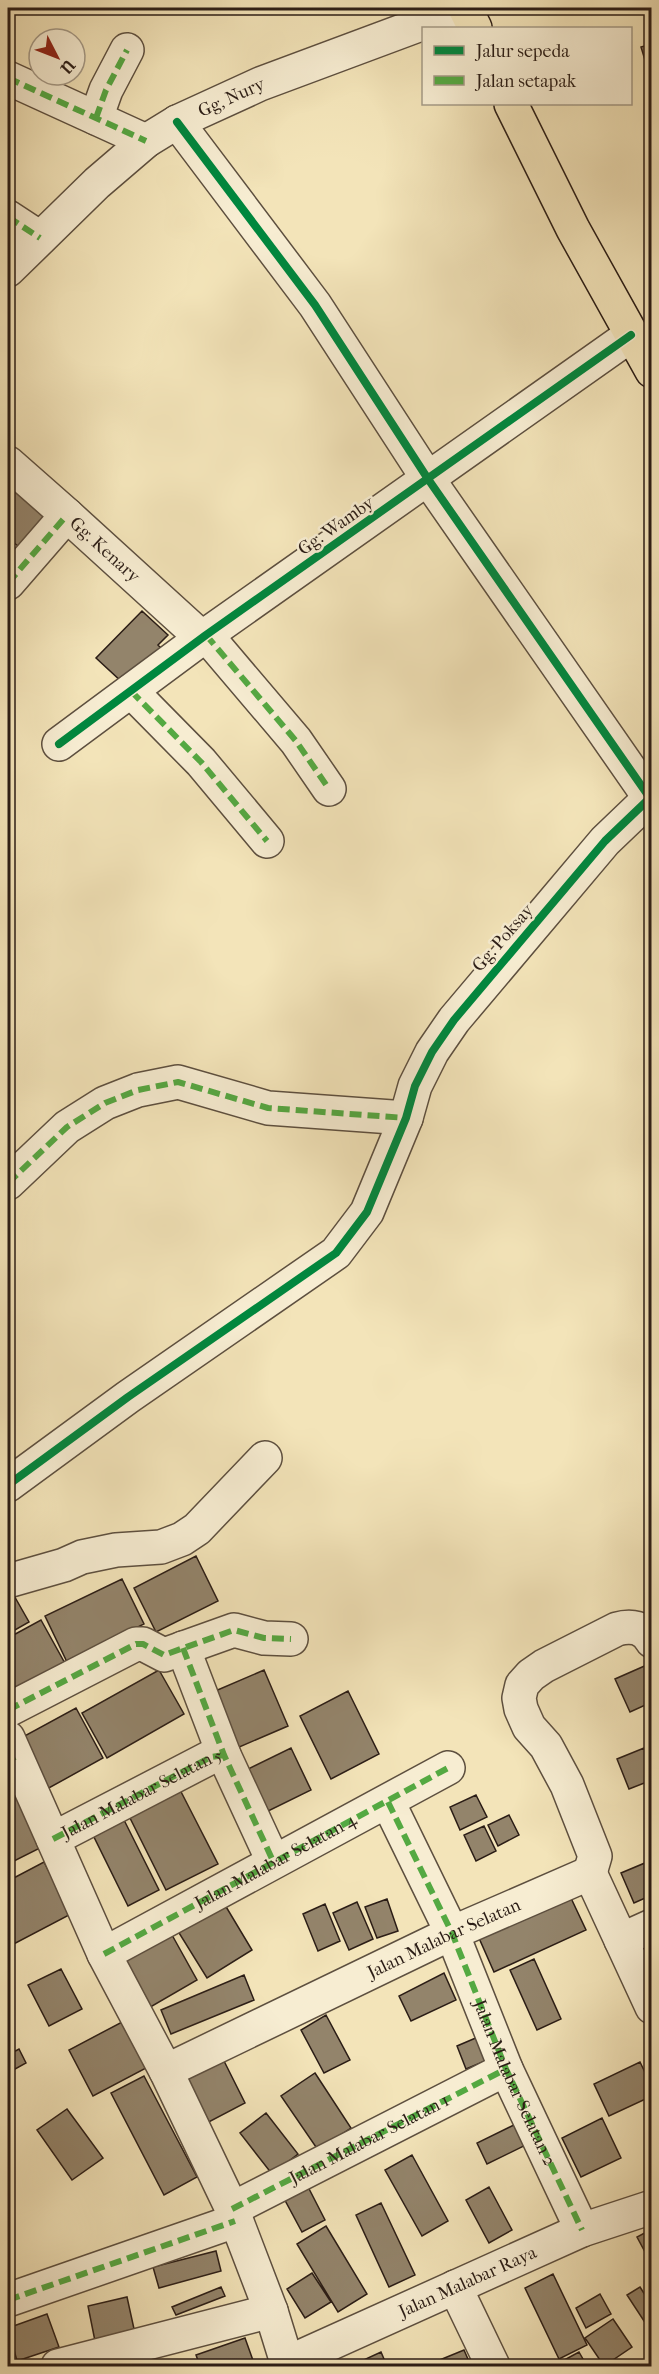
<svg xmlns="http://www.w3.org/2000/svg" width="659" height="2374" font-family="'IM FELL French Canon',serif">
<rect width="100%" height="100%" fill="#f3e4b9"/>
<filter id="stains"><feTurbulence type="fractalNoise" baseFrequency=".00333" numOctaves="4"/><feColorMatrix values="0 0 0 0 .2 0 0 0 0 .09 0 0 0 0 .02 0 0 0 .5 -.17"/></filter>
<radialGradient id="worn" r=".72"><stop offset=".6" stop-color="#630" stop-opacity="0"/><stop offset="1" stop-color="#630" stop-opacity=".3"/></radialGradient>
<path fill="#93846b" stroke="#2b1d16" stroke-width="1.5" d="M652 44V83L641 47Z
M8 478 52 513 23 550 8 538Z
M142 611 168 635 158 645 167 654 122 682 96 658Z
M196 1556 218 1601 156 1632 134 1588Z
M122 1579 144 1624 67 1662 45 1616Z
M8 1585 29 1622 8 1634Z
M41 1620 67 1667 8 1699V1638Z
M649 1664 652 1669V1702L630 1712 615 1679Z
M159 1670 184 1714 107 1758 82 1713Z
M264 1670 288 1726 230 1751 206 1695Z
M348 1691 379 1754 331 1779 300 1716Z
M76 1708 103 1758 47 1789 19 1739Z
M291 1748 311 1790 258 1816 238 1774Z
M644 1748 652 1767V1780L629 1789 617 1759Z
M175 1780 218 1864 166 1890 124 1806Z
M17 1794 42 1847 8 1864V1799Z
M476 1795 487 1817 460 1830 450 1807Z
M509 1815 519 1835 498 1846 488 1825Z
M123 1818 159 1890 128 1906 92 1833Z
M484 1826 496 1851 476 1861 464 1835Z
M652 1860V1895L634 1903 621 1873Z
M44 1862 71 1914 8 1947V1881Z
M570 1896 586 1930 494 1972 479 1938Z
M387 1899 398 1931 377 1938 365 1907Z
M222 1900 252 1950 207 1978 176 1928Z
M357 1902 373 1939 349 1950 333 1913Z
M325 1904 340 1941 318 1951 303 1914Z
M167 1926 197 1980 147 2009 116 1954Z
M534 1959 561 2019 537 2030 510 1970Z
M61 1969 82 2009 49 2026 28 1985Z
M444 1973 456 2000 411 2021 399 1996Z
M244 1975 254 2000 171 2034 161 2010Z
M326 2015 350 2060 324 2073 301 2030Z
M124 2021 148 2067 93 2096 69 2050Z
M485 2034 495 2057 466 2069 457 2046Z
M19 2049 26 2063 8 2073V2055Z
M222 2057 245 2103 203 2125 179 2078Z
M640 2062 652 2087V2096L609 2116 594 2084Z
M315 2073 351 2128 318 2150 281 2096Z
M144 2076 197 2177 164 2195 111 2093Z
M67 2109 103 2158 72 2180 37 2130Z
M266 2113 298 2154 272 2174 240 2133Z
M602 2118 621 2158 581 2177 562 2138Z
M522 2121 532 2142 487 2164 477 2143Z
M412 2155 448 2221 422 2236 385 2170Z
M304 2179 325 2220 302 2232 280 2191Z
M489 2187 512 2230 489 2243 466 2200Z
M381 2203 415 2275 389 2287 356 2215Z
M326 2226 367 2294 338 2312 297 2244Z
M652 2229V2265L637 2237Z
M216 2251 221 2271 159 2288 153 2267Z
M312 2273 331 2302 305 2318 287 2289Z
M553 2274 587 2345 559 2359 525 2288Z
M221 2287 225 2296 176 2315 172 2307Z
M640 2287 652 2306V2316L644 2321 627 2295Z
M600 2294 611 2314 586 2328 576 2308Z
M127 2297 136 2338 96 2346 88 2306Z
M47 2314 59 2347 17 2361 8 2328Z
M613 2319 632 2347 604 2366 585 2338Z
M245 2338 255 2366H200L196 2355Z
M464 2350 471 2366H425Z
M381 2352 387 2366H359L357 2363Z
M579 2352 587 2366H556L555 2365Z"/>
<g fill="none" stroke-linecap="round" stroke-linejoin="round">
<g stroke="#5d4f3f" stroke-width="36">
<g id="minor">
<path d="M8 78 146 141"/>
<path d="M96 118 106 90 127 50"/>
<path d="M177 122 315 305 428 479 652 801"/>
<path d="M8 217 40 238"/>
<path id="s1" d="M8 270 97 183 146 141 177 122 260 84 464 8"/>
<path id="s2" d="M8 463 67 515 202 638"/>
<path d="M8 583 67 515"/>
<path d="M206 635 296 741 329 789"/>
<path d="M131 691 201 762 267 841"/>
<path d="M59 744 206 635 631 335"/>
<path d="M8 1183 67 1127 105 1103 138 1090 178 1082 268 1108 406 1118"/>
<path d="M8 1485 128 1397 336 1253 367 1212 406 1118 415 1086 432 1052 454 1020 605 841 652 796"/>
<path d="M8 1581 64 1565 82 1557 116 1550 161 1547 182 1539 197 1529 265 1458"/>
<path d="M183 1648 224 1755 273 1861"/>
<path d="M8 1710 136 1644H143L164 1655 234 1630 264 1638 291 1639"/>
<path d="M8 1738 104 1954 166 2071 232 2209 271 2311 288 2366"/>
<path d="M388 1802 452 1933 506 2069 582 2230"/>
<path d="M53 1839 211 1757 224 1755"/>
<path d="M590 1873 595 1856 567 1785 546 1746 529 1727 521 1709 519 1698 522 1685 531 1675 544 1666 617 1629C631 1625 644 1627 652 1641"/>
<path d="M621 1940 652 1926"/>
<path d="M104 1954 448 1768"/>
<path id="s3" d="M166 2071 452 1933 590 1873 652 2007"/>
<path id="s4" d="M232 2209 506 2069"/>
<path d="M455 2287 493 2366"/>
<path d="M8 2300 235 2221"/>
<path id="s5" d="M287 2363 582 2230 652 2207"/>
<path d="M58 2366 271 2311"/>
</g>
</g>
<g stroke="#2b1d16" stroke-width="36">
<path id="major" d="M465 8 475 28
M511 104 573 229 652 371"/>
</g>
<use href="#minor" stroke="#f7edd2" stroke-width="33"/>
<use href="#major" stroke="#f3e4b9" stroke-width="33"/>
<g stroke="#54a942" stroke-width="6" stroke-dasharray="12 6" stroke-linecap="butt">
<path d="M8 78 146 141"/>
<path d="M96 118 106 90 127 50"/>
<path d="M8 217 40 238"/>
<path d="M8 583 67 515"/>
<path d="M206 635 296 741 329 789"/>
<path d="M131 691 201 762 267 841"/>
<path d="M8 1183 67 1127 105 1103 138 1090 178 1082 268 1108 406 1118"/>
<path d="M183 1648 224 1755 273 1861"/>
<path d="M8 1710 136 1644H143L164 1655 234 1630 264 1638 291 1639"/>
<path d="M8 1761 15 1757"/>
<path id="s6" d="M388 1802 452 1933 506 2069 582 2230"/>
<path id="s7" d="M53 1839 211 1757 224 1755"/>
<path id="s8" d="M104 1954 448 1768"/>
<path d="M232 2209 506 2069"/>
<path d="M8 2300 235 2221"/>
</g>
<g stroke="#f7edd2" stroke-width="11">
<path id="cycleway" d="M177 122 315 305 428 479 652 801
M59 744 206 635 631 335
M8 1485 128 1397 336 1253 367 1212 406 1118 415 1086 432 1052 454 1020 605 841 652 796"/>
</g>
<use href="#cycleway" stroke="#00873e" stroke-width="8"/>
</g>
<g text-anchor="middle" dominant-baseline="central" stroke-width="5" stroke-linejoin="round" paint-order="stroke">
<g font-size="18" fill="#2b1d16" stroke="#f7edd2">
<text stroke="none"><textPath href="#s1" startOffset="285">Gg, Nury</textPath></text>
<text transform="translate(336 526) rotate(-35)">Gg. Wamby</text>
<text stroke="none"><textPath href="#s2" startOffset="130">Gg. Kenary</textPath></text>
<text transform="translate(503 938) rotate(-49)">Gg. Poksay</text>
<text stroke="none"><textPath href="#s7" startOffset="100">Jalan Malabar Selatan 5</textPath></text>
<text stroke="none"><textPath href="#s8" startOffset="195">Jalan Malabar Selatan 4</textPath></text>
<text stroke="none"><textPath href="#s3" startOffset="308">Jalan Malabar Selatan</textPath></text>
<text stroke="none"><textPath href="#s6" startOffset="308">Jalan Malabar Selatan 2</textPath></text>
<text stroke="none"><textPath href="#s4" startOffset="154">Jalan Malabar Selatan 1</textPath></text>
<text stroke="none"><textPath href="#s5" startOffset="198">Jalan Malabar Raya</textPath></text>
</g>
</g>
<rect width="659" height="2374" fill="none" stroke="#f3e4b9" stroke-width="30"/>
<rect x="9" y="9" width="641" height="2356" fill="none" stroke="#2b1d16" stroke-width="3"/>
<rect x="15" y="15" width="629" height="2344" fill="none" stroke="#2b1d16" stroke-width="1.5"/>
<rect x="422" y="27" width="210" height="78" fill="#f7edd2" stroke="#a59a87" stroke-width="1.5"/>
<rect x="434" y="46" width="30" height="9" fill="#00873e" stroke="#a59a87" stroke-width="1.5"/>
<text x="476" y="57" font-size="18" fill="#2b1d16">Jalur sepeda</text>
<rect x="434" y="76" width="30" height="9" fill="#54a942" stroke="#a59a87" stroke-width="1.5"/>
<text x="476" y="87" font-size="18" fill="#2b1d16">Jalan setapak</text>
<g transform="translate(57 57) rotate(132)"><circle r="28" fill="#f7edd2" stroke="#a59a87" stroke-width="1.5"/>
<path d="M0-4.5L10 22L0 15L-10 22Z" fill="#8f2418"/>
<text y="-9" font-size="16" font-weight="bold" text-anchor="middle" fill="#2b1d16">U</text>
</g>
<rect width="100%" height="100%" filter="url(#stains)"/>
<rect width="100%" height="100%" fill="url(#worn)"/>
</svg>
